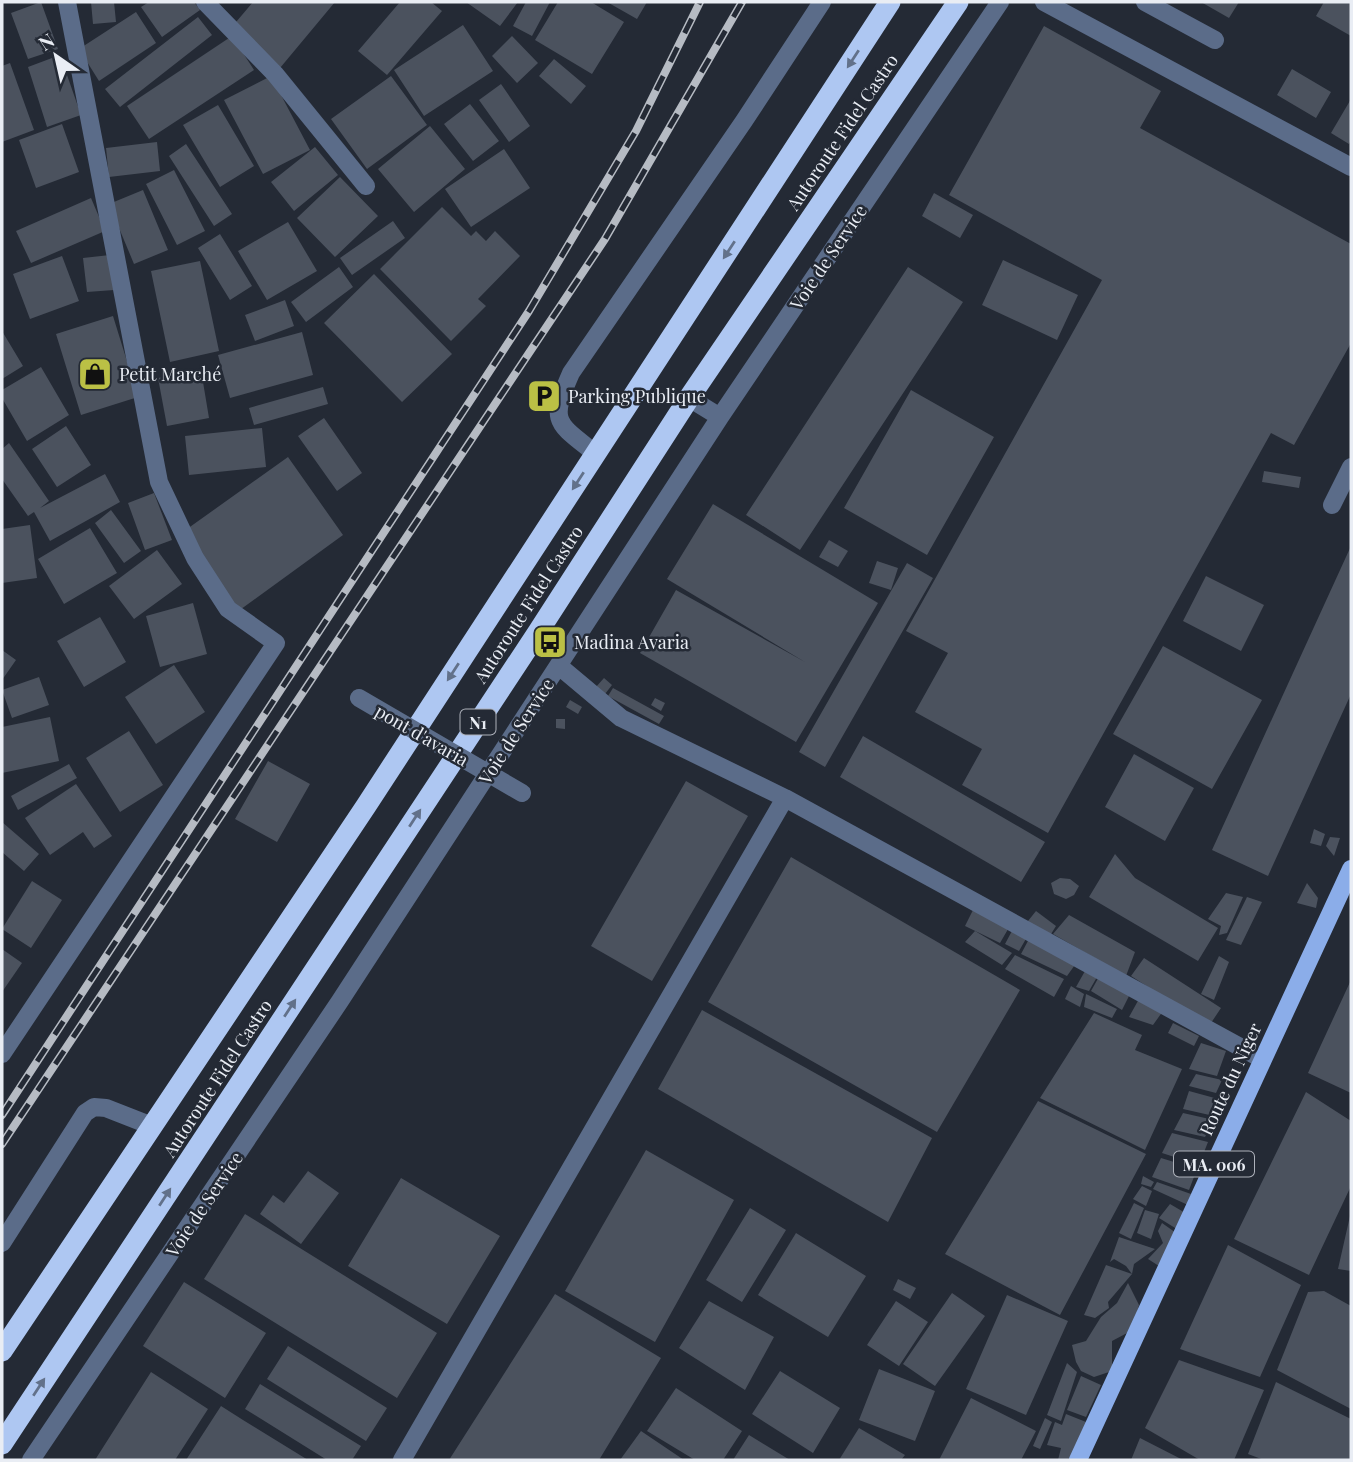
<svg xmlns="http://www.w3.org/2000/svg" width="1353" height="1462" font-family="'Playfair Display',serif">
<rect width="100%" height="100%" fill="#242a35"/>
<path fill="#4b525e" d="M41 2 58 49 28 59 11 13Z
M91 2H114L116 22 93 24Z
M149 2H194L200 10 162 37 141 7Z
M253 2H335L280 68 231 28Z
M400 2H431L442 11 387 75 358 51Z
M466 2H518L500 26Z
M526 2H550L532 36 513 26Z
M558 2H591L624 22 592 74 535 40Z
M607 2H647L637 19Z
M1201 2H1239L1229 18Z
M1324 2H1351V36L1316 16Z
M136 12 156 43 99 81 79 49Z
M198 17 212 35 120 107 105 89Z
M463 25 493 71 424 116 394 70Z
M1044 26 1161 91 1140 128 1351 244V343L1294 445 1271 433 1048 833 962 785 982 749 915 712 948 653 906 631 1102 280 949 195Z
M232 36 254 70 149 139 127 106Z
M512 36 538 63 517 83 492 56Z
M60 55 81 115 47 127 28 67Z
M554 59 586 86 571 104 539 76Z
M10 63 34 130 2 142V66Z
M1292 69 1331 92 1316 118 1277 95Z
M271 76 310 150 263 174 224 100Z
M391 76 427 125 367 169 331 119Z
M501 84 530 126 509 142 479 100Z
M1351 99V140L1349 144 1331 133Z
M470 104 499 141 473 161 444 124Z
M218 105 254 166 220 187 183 125Z
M62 124 79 172 36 188 19 140Z
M430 126 465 169 414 212 378 169Z
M157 142 160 171 109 177 106 148Z
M186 144 232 214 214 226 169 156Z
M315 147 338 175 294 211 271 182Z
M504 149 530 188 471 227 445 189Z
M174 170 205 231 177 245 146 184Z
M340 177 378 216 335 257 297 218Z
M143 190 168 250 134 264 109 204Z
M934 193 973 215 960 238 922 216Z
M91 198 105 231 31 263 16 231Z
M442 207 471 236 476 231 486 241 495 231 520 256 478 299 486 306 451 341 380 269Z
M393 221 405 238 352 275 340 258Z
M288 222 317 271 267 300 238 251Z
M220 234 252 286 230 300 198 248Z
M110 255 114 290 87 292 83 258Z
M62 256 79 301 30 319 13 274Z
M1003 260 1078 295 1057 340 982 305Z
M200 261 219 351 170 362 151 271Z
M339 267 353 287 306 322 291 302Z
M908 267 963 302 800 550 746 515Z
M374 274 452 354 402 402 324 323Z
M285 300 294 326 255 341 245 315Z
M113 316 138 397 81 415 56 334Z
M2 331 23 366 2 379Z
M302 332 313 375 230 398 218 355Z
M41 367 69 415 27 441 2 398V390Z
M201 370 209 418 167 426 158 378Z
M323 387 328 404 254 425 249 408Z
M911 390 994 437 927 555 844 508Z
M324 418 362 473 337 491 298 436Z
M66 426 91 465 57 487 32 449Z
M262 428 266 467 189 475 185 436Z
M9 443 49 501 40 508 105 474 120 502 50 541 34 512 28 516 2 479V449Z
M288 457 343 535 237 612 187 529Z
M1264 471 1301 477 1299 488 1262 482Z
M154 493 172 540 145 550 128 503Z
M713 504 878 603 796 742 640 653 676 590 805 662 667 579Z
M111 510 141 551 124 563 95 523Z
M30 525 37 578 2 583V529Z
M90 528 117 573 64 604 38 559Z
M829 540 848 551 838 567 819 557Z
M1351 546V694L1268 876 1212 850Z
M157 550 182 584 134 619 109 586Z
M877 561 898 568 891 590 869 583Z
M907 563 933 578 825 767 799 752Z
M1206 576 1264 605 1241 651 1183 621Z
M193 603 207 654 160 667 146 616Z
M100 617 126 662 84 687 57 641Z
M1163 646 1262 700 1212 789 1113 734Z
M2 650 16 660 2 680Z
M174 665 205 712 156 744 125 697Z
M39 677 49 705 12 718 2 690Z
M604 678 612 685 605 694 596 687Z
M613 688 664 716 659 724 608 696Z
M655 698 665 703 661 711 651 705Z
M570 700 582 707 578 714 566 707Z
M50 717 59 761 2 773V727Z
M556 719H565V729L556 728Z
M129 731 163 785 120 812 86 758Z
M863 736 1045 842 1021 882 840 777Z
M1134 754 1194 788 1165 841 1105 807Z
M268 761 310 784 277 842 235 819Z
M69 764 77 778 18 810 11 796Z
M686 781 748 816 652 981 591 946Z
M76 784 112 836 94 848 83 832 50 855 25 818Z
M2 822 39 854 24 871 2 852Z
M1314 829 1325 834 1321 846 1310 843Z
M1330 837 1340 838 1334 856 1326 846Z
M1115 854 1135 878 1218 928 1198 961 1089 897Z
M791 857 1020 990 937 1132 708 1002Z
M1060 878 1070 879 1079 886 1074 895 1066 899 1054 894 1051 883Z
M32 881 62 900 31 948 2 929Z
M1307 883 1318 898 1316 908 1297 903Z
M1226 893 1243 897 1227 933 1219 935 1221 926 1208 919Z
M1247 897 1262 902 1241 945 1226 940Z
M975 906 1011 924 1000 943 965 926Z
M1036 911 1056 926 1048 939 1024 926Z
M1069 915 1135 952 1126 976 1053 934Z
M1013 929 1027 937 1019 951 1005 944Z
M975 931 1012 953 1002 965 965 942Z
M1029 939 1077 962 1067 976 1021 954Z
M2 949 22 963 2 992Z
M1015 955 1064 979 1054 997 1005 969Z
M1219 956 1229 962 1214 1000 1201 994Z
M1144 958 1221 1008 1209 1026 1131 976Z
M1085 971 1097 977 1089 991 1076 987Z
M1100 975 1131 992 1122 1010 1091 991Z
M1351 980V1093L1308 1073Z
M1071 986 1084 994 1080 1007 1065 999Z
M1086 994 1117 1009 1112 1018 1084 1007Z
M1139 999 1163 1011 1153 1025 1129 1017Z
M702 1010 932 1138 888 1222 658 1089Z
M1094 1013 1142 1035 1135 1050 1182 1069 1145 1150 1040 1098Z
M1173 1023 1199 1036 1194 1046 1168 1033Z
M1201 1043 1226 1051 1217 1076 1189 1069Z
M1196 1074 1222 1080 1216 1093 1189 1086Z
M1189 1091 1222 1100 1214 1116 1183 1109Z
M1306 1092 1351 1121V1186L1309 1275 1234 1239Z
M1038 1101 1146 1154 1060 1315 945 1254Z
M1183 1113 1214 1120 1205 1137 1174 1130Z
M1172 1133 1208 1142 1199 1165 1162 1153Z
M646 1150 734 1200 655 1342 565 1291Z
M1161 1158 1197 1169 1189 1190 1152 1177Z
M308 1171 339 1193 301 1244 260 1214 273 1195 284 1203Z
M1143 1176 1154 1182 1151 1187 1141 1184Z
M401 1178 500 1236 447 1324 348 1266Z
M1157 1182 1191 1194 1188 1205 1153 1189Z
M1142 1186 1152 1191 1146 1206 1133 1199Z
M1134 1203 1144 1208 1131 1239 1119 1233Z
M1170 1204 1187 1214 1180 1231 1159 1218Z
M750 1208 786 1230 742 1302 706 1280Z
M1145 1210 1159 1214 1151 1239 1137 1233Z
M245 1214 437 1333 397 1398 204 1279Z
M1350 1216 1351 1217V1271L1338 1269Z
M1162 1223 1179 1235 1162 1268 1148 1259 1163 1243 1158 1231Z
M796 1233 866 1276 828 1337 758 1295Z
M1119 1237 1155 1249 1134 1264 1132 1274 1126 1266 1114 1259 1110 1262Z
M1228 1245 1301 1285 1260 1377 1180 1349Z
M1106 1265 1132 1274 1108 1302 1109 1308 1095 1318 1084 1315Z
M898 1279 916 1288 910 1299 893 1290Z
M184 1282 266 1333 225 1398 143 1346Z
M1128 1283 1139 1305 1135 1320 1129 1332 1112 1341V1371L1094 1377 1081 1371 1076 1362 1072 1345 1086 1341 1101 1317 1117 1303Z
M1324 1291 1351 1306V1409L1277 1370 1308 1292Z
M952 1293 985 1316 935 1386 903 1364Z
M555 1294 661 1358 599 1460H449Z
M1007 1295 1068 1321 1026 1415 966 1389Z
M709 1301 774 1337 745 1390 679 1348Z
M896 1301 928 1322 899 1366 867 1345Z
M288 1346 387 1408 366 1441 267 1379Z
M1179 1360 1264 1390 1234 1460H1200L1145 1428Z
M1067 1363 1077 1372 1061 1421 1047 1415Z
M879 1369 935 1391 915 1441 859 1420Z
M780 1371 840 1408 813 1453 752 1414Z
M151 1372 208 1409 175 1460H95Z
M1081 1376 1101 1385 1086 1417 1067 1410Z
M1276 1382 1351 1419V1460H1264L1248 1454Z
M260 1384 361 1446 352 1460H327L245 1409Z
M676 1388 742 1431 723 1460H695L647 1431Z
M971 1398 1036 1431 1021 1460H939Z
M221 1406 243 1420 308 1460H186Z
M1066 1414 1086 1422 1071 1460H1058L1061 1448 1047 1445 1055 1422 1062 1425Z
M1045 1418 1052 1422 1040 1449 1033 1446Z
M859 1428 905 1455 901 1460H839Z
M641 1431 684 1460H620Z
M749 1435 790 1460H733Z
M1140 1438 1183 1460H1131Z"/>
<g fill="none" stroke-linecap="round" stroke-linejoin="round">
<path stroke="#5b6c89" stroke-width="18" d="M205 2 275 74 366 186
M1044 2 1351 167
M1145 2 1215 40
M596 454C556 422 549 423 571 373L744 121 822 2
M1332 505 1351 467
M2 1243 85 1113 94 1107 106 1108 152 1126"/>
<path stroke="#5b6c89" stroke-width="18" d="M689 398 720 417
M559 666 621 718 785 798 1262 1059
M2 1054 276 643 228 609 195 558 159 482 67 2
M31 1460 340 1001 720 417 1000 2
M402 1460 785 798"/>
<path stroke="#8bade9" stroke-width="18" d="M1078 1460 1351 869"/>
<path stroke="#aec7f2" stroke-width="21" d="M2 1351 366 806 890 2
M2 1444 538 632 689 398 958 2"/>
<g stroke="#b6bbc3" stroke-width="8">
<path id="rail" d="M2 1115 529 311 636 131 700 2
M2 1144 605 239 742 2"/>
</g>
<use href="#rail" stroke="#242a35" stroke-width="5" stroke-dasharray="16" stroke-linecap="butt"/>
<path stroke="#5b6c89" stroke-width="18" d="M359 698 522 793"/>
</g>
<defs><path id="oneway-solid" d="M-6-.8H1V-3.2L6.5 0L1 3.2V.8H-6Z" transform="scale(1.75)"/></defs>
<g fill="#62718a">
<use href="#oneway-solid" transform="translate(853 59) rotate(123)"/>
<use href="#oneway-solid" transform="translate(729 250) rotate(123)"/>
<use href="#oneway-solid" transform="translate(578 481) rotate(123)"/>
<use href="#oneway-solid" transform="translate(453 672) rotate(123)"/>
<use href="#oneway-solid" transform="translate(415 818) rotate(-57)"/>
<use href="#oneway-solid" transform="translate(290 1008) rotate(-57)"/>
<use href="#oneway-solid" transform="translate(165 1197) rotate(-57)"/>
<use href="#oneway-solid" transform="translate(39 1387) rotate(-57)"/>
</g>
<defs>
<g id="shop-square" transform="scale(1.75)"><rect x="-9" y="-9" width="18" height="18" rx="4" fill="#bbc045" stroke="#242a35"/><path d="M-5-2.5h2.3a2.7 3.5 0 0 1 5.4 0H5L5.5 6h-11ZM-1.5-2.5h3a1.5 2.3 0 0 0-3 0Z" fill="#111"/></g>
<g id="parking-square" transform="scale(1.75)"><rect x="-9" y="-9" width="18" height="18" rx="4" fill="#bbc045" stroke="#242a35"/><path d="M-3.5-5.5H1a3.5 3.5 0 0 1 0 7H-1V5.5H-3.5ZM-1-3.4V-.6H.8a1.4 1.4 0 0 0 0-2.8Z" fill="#111"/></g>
<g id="bus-square" transform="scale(1.75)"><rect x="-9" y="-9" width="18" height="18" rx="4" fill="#bbc045" stroke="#242a35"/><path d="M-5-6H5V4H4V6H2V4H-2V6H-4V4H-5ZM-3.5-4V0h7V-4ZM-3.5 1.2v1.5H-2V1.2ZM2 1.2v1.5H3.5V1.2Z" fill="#111"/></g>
</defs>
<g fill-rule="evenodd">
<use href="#shop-square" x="95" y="374"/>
<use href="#parking-square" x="544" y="396"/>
<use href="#bus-square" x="550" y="642"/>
</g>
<g text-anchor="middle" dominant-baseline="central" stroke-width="5" stroke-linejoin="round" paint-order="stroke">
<g fill="#242a35" stroke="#aeb2bb" stroke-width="2">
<rect x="460.5" y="709.5" width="35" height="25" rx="5"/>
<rect x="1174" y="1151.5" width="80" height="25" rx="5"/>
</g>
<g font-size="16" font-weight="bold" fill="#e9edf4">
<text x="478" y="722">N1</text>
<text x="1214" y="1164">MA. 006</text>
</g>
<g font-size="18" fill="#e9edf4" stroke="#242a35">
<text transform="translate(842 132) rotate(-56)">Autoroute Fidel Castro</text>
<text transform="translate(828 257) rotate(-56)">Voie de Service</text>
<text transform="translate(528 604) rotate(-57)">Autoroute Fidel Castro</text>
<text transform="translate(516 731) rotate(-57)">Voie de Service</text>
<text transform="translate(422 735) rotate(30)">pont d'avaria</text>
<text transform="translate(217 1078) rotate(-57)">Autoroute Fidel Castro</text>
<text transform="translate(1230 1079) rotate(-65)">Route du Niger</text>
<text transform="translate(204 1204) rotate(-56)">Voie de Service</text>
</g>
<g font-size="18" fill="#e9edf4" stroke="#242a35" text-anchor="start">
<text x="119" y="374">Petit Marché</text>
<text x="568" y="396">Parking Publique</text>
<text x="574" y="642">Madina Avaria</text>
</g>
</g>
<rect width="1353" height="1462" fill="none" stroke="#e9edf4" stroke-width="7"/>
<g transform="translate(56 56) rotate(326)" stroke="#242a35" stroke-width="5" paint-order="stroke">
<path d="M0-5L12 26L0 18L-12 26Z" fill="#e9edf4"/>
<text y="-10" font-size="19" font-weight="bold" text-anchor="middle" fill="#e9edf4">N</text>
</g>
</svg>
